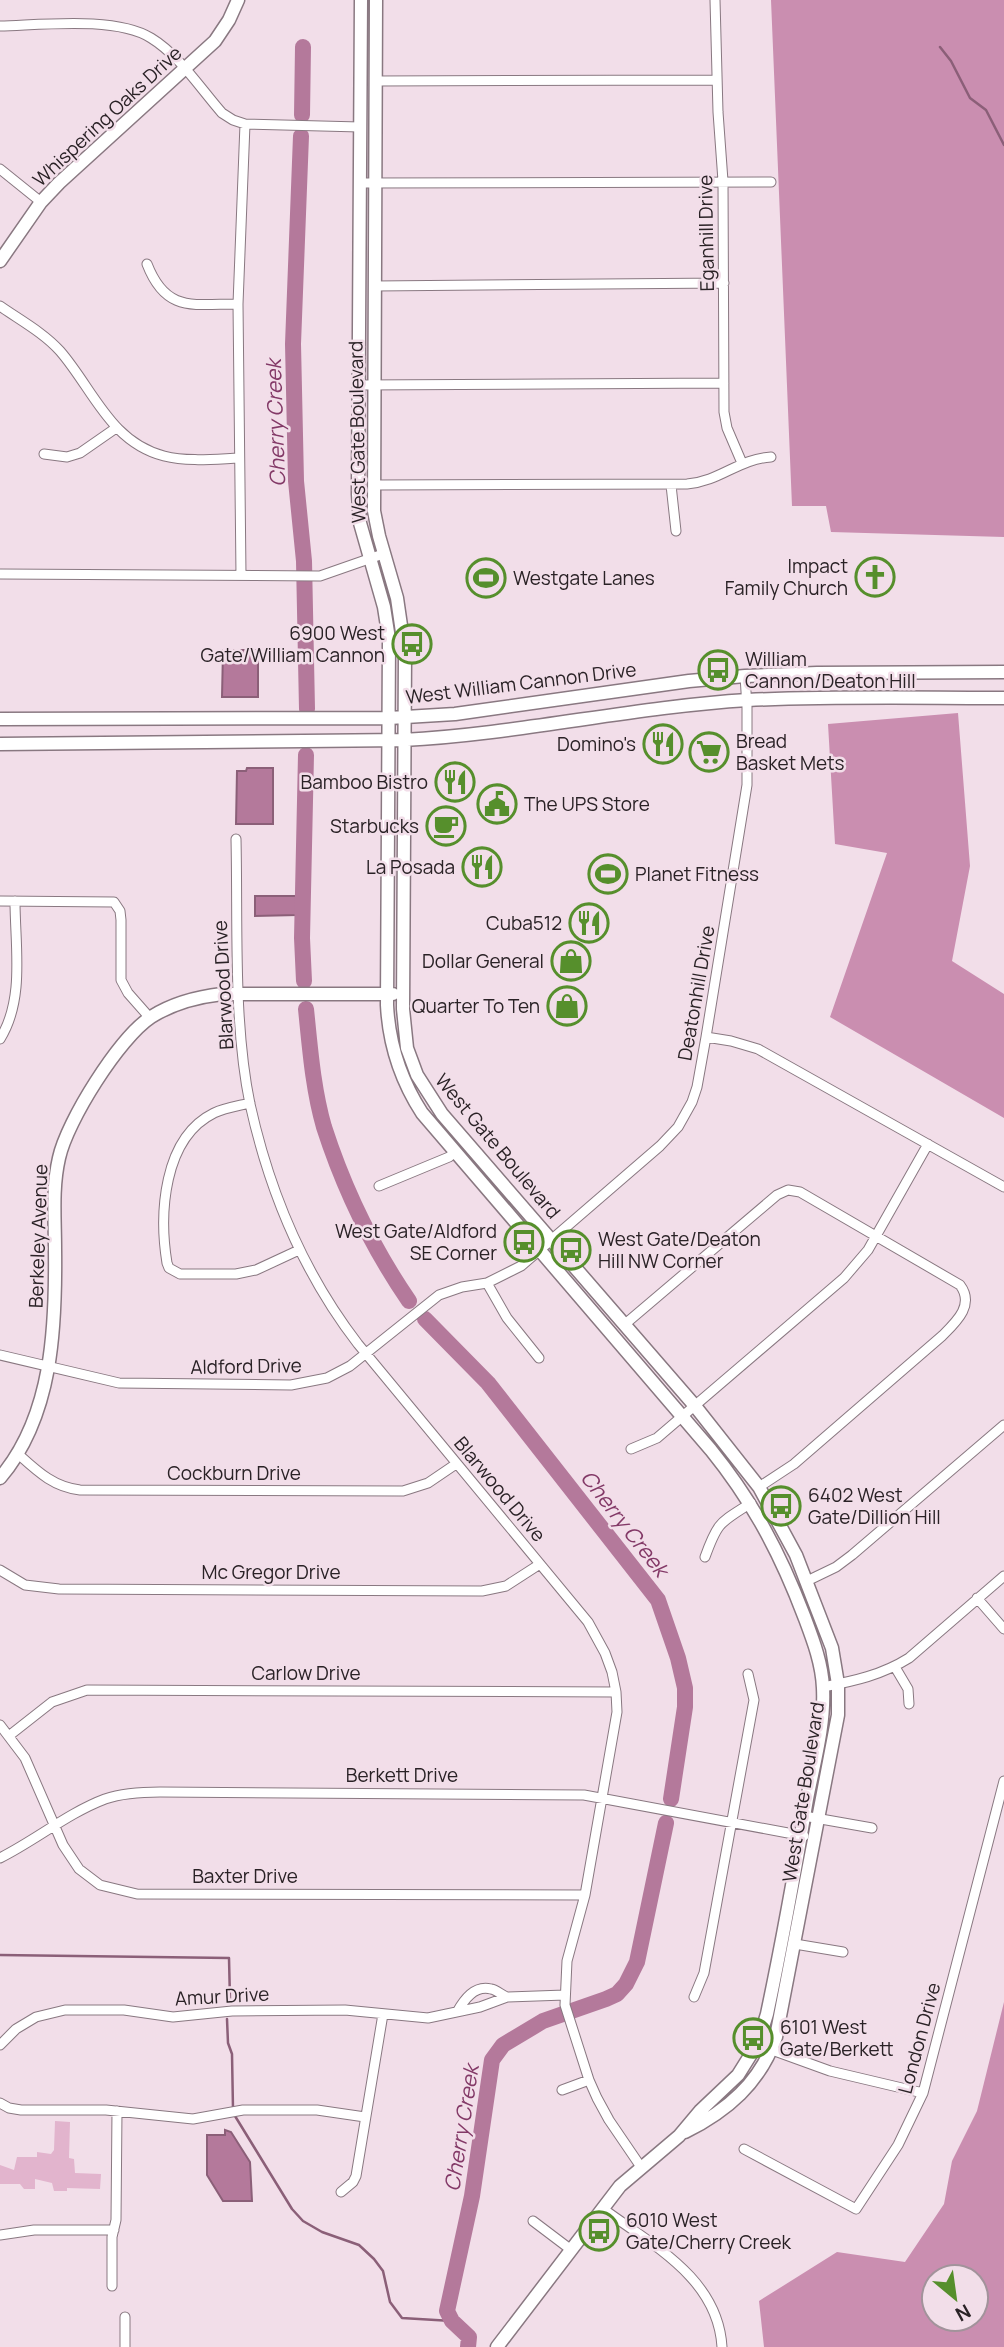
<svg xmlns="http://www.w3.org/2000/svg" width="1004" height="2347" font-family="Manrope,sans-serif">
<rect width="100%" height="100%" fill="#f2dee9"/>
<path fill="#e2b4cd" d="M55 2121 70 2122 69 2158 74 2159 75 2173 101 2174 100 2189 67 2188V2191H54L52 2183 35 2179V2189H24L20 2184H0V2165L14 2170 17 2157H37V2152L51 2154 54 2150Z"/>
<path fill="#ca8eb0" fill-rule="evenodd" d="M771 0H1004V537L831 532 826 506H792Z
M958 713 970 866 952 961 1004 994V1118L830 1017 887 853 835 844 828 724Z
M1004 2002V2347H764L759 2301 837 2252 905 2262 944 2204 952 2161 977 2111ZM934 2277H976V2319H934Z"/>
<path fill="#b4799b" stroke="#8b5f78" stroke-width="2" d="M223 650H258V697H222Z
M247 768H273V824H236L237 771H246Z
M255 896H297V915L255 916Z
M225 2130 231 2132 250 2162 252 2201H223L207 2175V2135H225Z"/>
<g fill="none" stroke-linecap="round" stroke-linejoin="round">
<path stroke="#8b5f78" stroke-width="2.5" d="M940 47 951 61 970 98 986 110 1004 145
M0 1955 229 1958 230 2000
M227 2019 228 2043 232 2054 233 2109
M235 2116 292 2209 303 2221 322 2232 359 2245 374 2259 383 2271 390 2302 402 2318 452 2321"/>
<path stroke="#b4799b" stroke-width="16" d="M302 115 303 47
M301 136 293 344 296 481 304 561 307 709
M304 981 302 938 306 755
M306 1009C310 1048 313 1089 324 1127 344 1189 372 1247 409 1301
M425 1319 488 1383 658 1600 678 1658 685 1688V1707L671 1799
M468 2347 469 2337 452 2321 447 2311 472 2196 492 2060 503 2045 543 2021 606 1999 617 1994 626 1984 637 1962 666 1823"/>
<g stroke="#897881" stroke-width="11">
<path id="street" d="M715 0 718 112 723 181 724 412 727 428 742 463
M0 26C41 25 116 16 151 38 179 55 200 88 222 113L233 120 245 124 360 127
M376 81 717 80
M0 169 41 202
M360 183 771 182
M147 264C166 313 193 304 238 304
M375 286 724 283
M0 306C20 320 44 333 60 351 93 389 110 442 164 456 188 462 215 459 239 458
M359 385 724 383
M44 454 67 457 80 453 116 428
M374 485 687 484C721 481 738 459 771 457
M671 485 676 531
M0 574 320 576 383 554
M241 575 238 304 245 124
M236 839C238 923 233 1022 250 1104 269 1190 304 1274 358 1344L588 1622 605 1653 612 1672 616 1692 617 1712 585 1895 567 1961 565 2005 589 2080 597 2098 609 2120 641 2167
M0 901 114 902 120 911 121 920V980L128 993 150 1018
M706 1037 731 1041 758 1049 1004 1187
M0 1039C25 999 15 946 15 901
M250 1103C238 1106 225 1108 214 1113 163 1138 159 1214 167 1263L169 1268 180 1274H236L256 1270 299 1250
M379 1186 449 1157 455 1152
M487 1283 507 1318 539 1358
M624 1325 777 1195 788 1190 800 1192 960 1285C975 1305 956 1322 942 1336L794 1464 759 1487
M0 1355 119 1383 291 1385 327 1378 350 1366 439 1295 462 1287 487 1283 521 1266 660 1146 678 1127 692 1102 697 1087 706 1037 747 785V707L745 676
M631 1449 657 1438 844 1278 868 1250 928 1144
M17 1453C37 1471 53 1487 80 1490L403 1491 428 1483 456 1464
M705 1557C718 1521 720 1523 751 1503
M0 1570 25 1585 59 1589 482 1591 506 1586 540 1564
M807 1581 836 1567 852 1555 1004 1425
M977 1598 1004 1629
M895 1667 908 1689 909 1704
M823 1687C854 1681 882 1675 909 1658L1004 1576
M0 1725 25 1758 63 1845 79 1869 100 1885 137 1894 585 1895
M10 1735 52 1702 87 1690 616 1692
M804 1816 872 1828
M0 1858C36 1840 68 1813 105 1799 123 1793 142 1792 160 1792L584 1795 804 1836
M795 1944 843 1952
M694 1997 704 1973 754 1700 748 1674
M457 2012C464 2000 474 1985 491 1989 497 1990 501 1995 507 1997
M0 2045 16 2029 36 2017 65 2010H124L173 2017 232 2011 345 2010 428 2018 480 2007 507 1997 565 1995
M772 2050 830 2071 923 2093
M562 2090 589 2080
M0 2103 9 2108 21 2110H106L193 2119 243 2110H317L365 2117
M744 2149 856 2209 898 2145 923 2093 1004 1781
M341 2192 353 2182 356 2176 383 2014
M602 2208C652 2245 718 2278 722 2347
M533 2221 570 2249
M0 2235 34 2230H114
M112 2286V2237L116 2220 117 2111
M125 2347V2317"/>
</g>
<g stroke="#897881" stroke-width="15">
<path id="secondary" d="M361 0 358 494 360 523 384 607 389 639 387 1005C389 1045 400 1079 422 1113L711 1450C753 1502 780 1553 804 1616 813 1640 822 1663 823 1688 825 1725 814 1763 807 1799 795 1871 782 1943 767 2014L758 2043 738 2075 700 2111 679 2136 620 2186 497 2347
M376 0 374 511 379 536 397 598 405 653 403 1009 407 1048 417 1075 442 1114 695 1406 759 1487 796 1555 832 1648 838 1684V1715L776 2037C760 2083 727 2111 685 2132
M0 261 41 202 59 183 215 41 229 20 238 0
M0 719 389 718 455 714 689 681 745 676 817 673 1004 672
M0 744 403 740C519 734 632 707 748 700 833 696 919 698 1004 698
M0 1478C53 1416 56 1326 55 1249 55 1219 52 1188 59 1158 67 1121 119 1038 151 1017 173 1003 196 997 222 994H393"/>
</g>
<use href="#street" stroke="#fff" stroke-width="9"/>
<use href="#secondary" stroke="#fff" stroke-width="12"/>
</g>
<defs>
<g id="church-ring" transform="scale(2.0125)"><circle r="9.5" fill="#f2dee9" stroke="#568f2c" stroke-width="1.5"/><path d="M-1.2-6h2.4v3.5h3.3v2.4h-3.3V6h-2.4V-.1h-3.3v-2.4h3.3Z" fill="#568f2c"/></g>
<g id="stadium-ring" transform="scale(2.0125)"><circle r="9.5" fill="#f2dee9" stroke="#568f2c" stroke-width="1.5"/><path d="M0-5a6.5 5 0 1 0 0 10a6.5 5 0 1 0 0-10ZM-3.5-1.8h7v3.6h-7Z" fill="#568f2c"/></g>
<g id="bus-ring" transform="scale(2.0125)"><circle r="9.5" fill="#f2dee9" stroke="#568f2c" stroke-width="1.5"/><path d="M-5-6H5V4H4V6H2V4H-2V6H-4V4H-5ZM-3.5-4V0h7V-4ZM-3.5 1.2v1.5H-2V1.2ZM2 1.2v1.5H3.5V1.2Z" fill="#568f2c"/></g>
<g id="restaurant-ring" transform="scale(2.0125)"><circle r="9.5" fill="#f2dee9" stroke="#568f2c" stroke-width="1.5"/><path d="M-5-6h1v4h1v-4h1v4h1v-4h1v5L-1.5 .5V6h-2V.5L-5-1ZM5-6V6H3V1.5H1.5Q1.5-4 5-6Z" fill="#568f2c"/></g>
<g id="supermarket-ring" transform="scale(2.0125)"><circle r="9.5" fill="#f2dee9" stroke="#568f2c" stroke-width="1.5"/><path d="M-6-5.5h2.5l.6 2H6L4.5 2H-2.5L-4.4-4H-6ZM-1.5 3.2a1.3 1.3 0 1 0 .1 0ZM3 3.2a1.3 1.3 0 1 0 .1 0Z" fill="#568f2c"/></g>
<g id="civic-ring" transform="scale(2.0125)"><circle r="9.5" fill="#f2dee9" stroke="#568f2c" stroke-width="1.5"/><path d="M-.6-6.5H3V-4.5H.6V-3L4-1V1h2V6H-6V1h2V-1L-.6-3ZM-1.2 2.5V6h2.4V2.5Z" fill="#568f2c"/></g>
<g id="cafe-ring" transform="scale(2.0125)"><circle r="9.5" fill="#f2dee9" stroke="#568f2c" stroke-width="1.5"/><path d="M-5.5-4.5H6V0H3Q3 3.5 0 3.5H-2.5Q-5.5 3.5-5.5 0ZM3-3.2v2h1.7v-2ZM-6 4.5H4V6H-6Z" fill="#568f2c"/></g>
<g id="shop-ring" transform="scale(2.0125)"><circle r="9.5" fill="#f2dee9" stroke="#568f2c" stroke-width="1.5"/><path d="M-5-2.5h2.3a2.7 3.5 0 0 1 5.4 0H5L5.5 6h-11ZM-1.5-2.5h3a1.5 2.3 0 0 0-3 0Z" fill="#568f2c"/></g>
</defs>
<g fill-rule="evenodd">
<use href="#church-ring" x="875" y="577"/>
<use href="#stadium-ring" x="486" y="578"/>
<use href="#bus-ring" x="412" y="644"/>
<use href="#bus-ring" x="718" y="670"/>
<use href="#restaurant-ring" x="663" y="744"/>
<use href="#supermarket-ring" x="709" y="752"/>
<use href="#restaurant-ring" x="455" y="782"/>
<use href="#civic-ring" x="497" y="804"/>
<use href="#cafe-ring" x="446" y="826"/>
<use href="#restaurant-ring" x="482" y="867"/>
<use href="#stadium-ring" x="608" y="874"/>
<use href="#restaurant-ring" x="589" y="923"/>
<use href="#shop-ring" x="571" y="961"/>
<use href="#shop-ring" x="567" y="1006"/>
<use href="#bus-ring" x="524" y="1242"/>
<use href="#bus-ring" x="571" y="1250"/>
<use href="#bus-ring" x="781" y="1506"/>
<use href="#bus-ring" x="753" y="2038"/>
<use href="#bus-ring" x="599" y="2231"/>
</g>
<g text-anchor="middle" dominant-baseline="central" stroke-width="5" stroke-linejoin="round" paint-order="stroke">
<g font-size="19" fill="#2a2226" stroke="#f2dee9">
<text transform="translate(107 116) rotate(-43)">Whispering Oaks Drive</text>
<text transform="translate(706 233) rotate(-91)">Eganhill Drive</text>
<text transform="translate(357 432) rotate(-91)">West Gate Boulevard</text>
<text transform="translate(521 683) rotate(-7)">West William Cannon Drive</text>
<text transform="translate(223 985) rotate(-93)">Blarwood Drive</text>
<text transform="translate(696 993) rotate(-80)">Deatonhill Drive</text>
<text transform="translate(498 1146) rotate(50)">West Gate Boulevard</text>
<text transform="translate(38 1236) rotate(-88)">Berkeley Avenue</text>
<text transform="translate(246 1366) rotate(-1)">Aldford Drive</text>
<text x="234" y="1473">Cockburn Drive</text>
<text transform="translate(500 1489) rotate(50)">Blarwood Drive</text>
<text x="271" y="1572">Mc Gregor Drive</text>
<text x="306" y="1673">Carlow Drive</text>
<text x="402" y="1775">Berkett Drive</text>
<text transform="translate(803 1792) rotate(-81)">West Gate Boulevard</text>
<text x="245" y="1876">Baxter Drive</text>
<text transform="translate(222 1996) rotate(-3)">Amur Drive</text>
<text transform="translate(919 2038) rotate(-75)">London Drive</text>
</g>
<g font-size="19" fill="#2a2226" stroke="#f2dee9" text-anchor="end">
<text x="848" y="566">Impact<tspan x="848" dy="22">Family Church</tspan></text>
<text x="513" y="578" text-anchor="start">Westgate Lanes</text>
<text x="385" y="633">6900 West<tspan x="385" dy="22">Gate/William Cannon</tspan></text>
<text x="745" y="659" text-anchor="start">William<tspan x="745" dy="22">Cannon/Deaton Hill</tspan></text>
<text x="736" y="741" text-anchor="start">Bread<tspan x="736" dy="22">Basket Mets</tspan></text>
<text x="636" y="744">Domino's</text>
<text x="428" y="782">Bamboo Bistro</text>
<text x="524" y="804" text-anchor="start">The UPS Store</text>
<text x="419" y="826">Starbucks</text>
<text x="455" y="867">La Posada</text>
<text x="635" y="874" text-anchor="start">Planet Fitness</text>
<text x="562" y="923">Cuba512</text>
<text x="544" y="961">Dollar General</text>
<text x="540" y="1006">Quarter To Ten</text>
<text x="497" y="1231">West Gate/Aldford<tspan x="497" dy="22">SE Corner</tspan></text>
<text x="598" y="1239" text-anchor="start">West Gate/Deaton<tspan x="598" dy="22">Hill NW Corner</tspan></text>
<text x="808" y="1495" text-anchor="start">6402 West<tspan x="808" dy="22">Gate/Dillion Hill</tspan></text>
<text x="780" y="2027" text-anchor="start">6101 West<tspan x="780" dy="22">Gate/Berkett</tspan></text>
<text x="626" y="2220" text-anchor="start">6010 West<tspan x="626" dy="22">Gate/Cherry Creek</tspan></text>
</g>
<g font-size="21" font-style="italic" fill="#833967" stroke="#f2dee9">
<text transform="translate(275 423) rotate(-92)">Cherry Creek</text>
<text transform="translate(625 1523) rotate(52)">Cherry Creek</text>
<text transform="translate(461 2128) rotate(-81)">Cherry Creek</text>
</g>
</g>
<g transform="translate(955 2298) rotate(151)"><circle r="33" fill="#f2dee9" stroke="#a2939b" stroke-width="2"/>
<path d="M0-5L12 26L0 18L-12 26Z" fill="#568f2c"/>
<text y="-10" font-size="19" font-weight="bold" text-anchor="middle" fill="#2a2226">N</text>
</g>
</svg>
